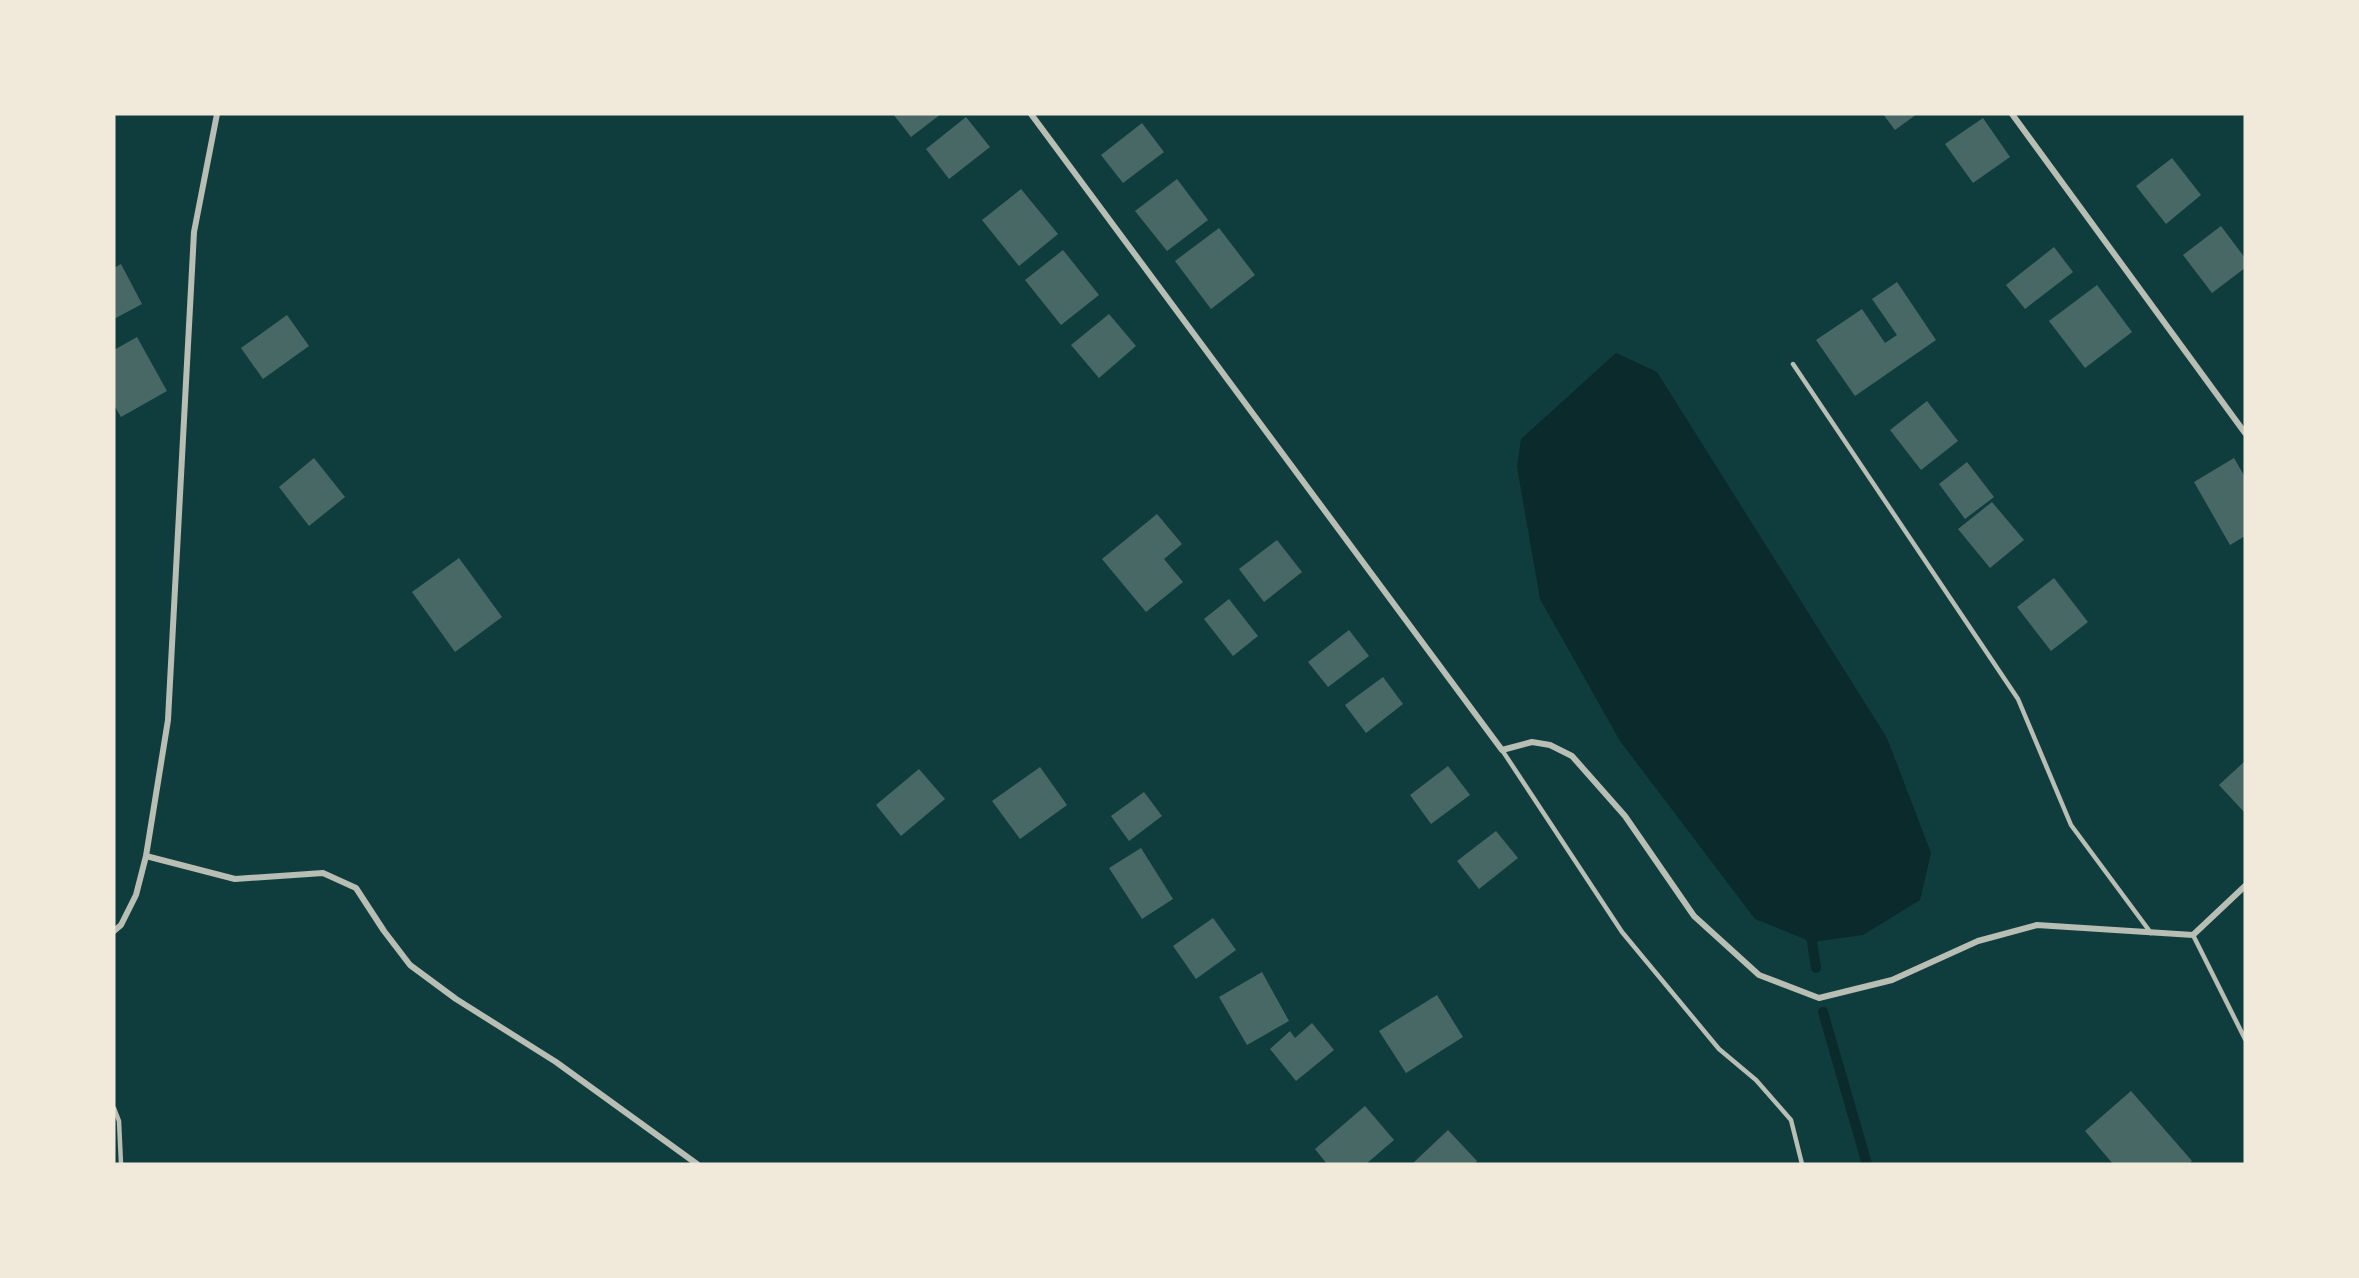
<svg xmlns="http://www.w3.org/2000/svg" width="2359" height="1278" font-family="Commissioner,sans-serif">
<rect width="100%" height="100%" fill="#0f3d3e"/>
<path fill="#0a2a2b" d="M1616 353 1657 372 1887 738 1931 853 1920 900 1863 935 1812 942 1755 919 1620 741 1540 599 1517 467 1521 439Z"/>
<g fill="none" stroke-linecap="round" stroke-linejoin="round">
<path stroke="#0a2a2b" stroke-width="10" d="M1808 930 1812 942 1816 968
M1823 1012 1867 1164"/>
</g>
<path fill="#486865" d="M893 114H941L911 137Z
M1883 114H1917L1895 130Z
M966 117 990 147 949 179 926 149Z
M1983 118 2010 157 1973 183 1945 144Z
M1142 123 1164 152 1123 183 1101 155Z
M2172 158 2201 195 2166 224 2136 186Z
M1177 179 1208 220 1167 251 1135 211Z
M1021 189 1058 234 1019 266 982 220Z
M2221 226 2245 258V268L2212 293 2183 255Z
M1219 228 1255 275 1211 309 1175 261Z
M2054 247 2073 272 2025 309 2006 285Z
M1063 250 1099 295 1061 325 1025 280Z
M121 264 142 304 114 319V268Z
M1897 282 1936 340 1855 396 1816 340 1862 309 1885 343 1897 335 1872 299Z
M2097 285 2132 332 2085 368 2049 321Z
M1109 314 1136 346 1099 378 1071 345Z
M287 315 309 346 263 379 241 348Z
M137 337 167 391 121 417 114 405V350Z
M1927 401 1958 441 1921 470 1890 430Z
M314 458 345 497 309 526 279 487Z
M2234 458 2245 477V536L2230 545 2194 482Z
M1967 462 1994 497 1965 519 1939 484Z
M1992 502 2024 540 1990 568 1958 529Z
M1157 514 1182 544 1164 559 1183 582 1146 612 1102 559Z
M1277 540 1302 572 1264 602 1239 569Z
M459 558 502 617 455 652 412 592Z
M2054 578 2088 622 2051 651 2017 607Z
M1229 599 1258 636 1233 656 1204 619Z
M1349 630 1369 656 1328 687 1308 662Z
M1383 677 1403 704 1366 733 1345 705Z
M2245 761V813L2219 785Z
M1448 766 1470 795 1431 824 1410 795Z
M1040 767 1067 805 1020 839 992 801Z
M919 769 945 799 901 836 876 805Z
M1144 792 1162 816 1129 841 1111 816Z
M1496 831 1518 858 1479 889 1457 861Z
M1141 848 1173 899 1142 919 1109 868Z
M1213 918 1236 950 1196 979 1173 946Z
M1262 972 1289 1021 1247 1045 1219 997Z
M1437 995 1463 1037 1406 1073 1379 1031Z
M1312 1023 1334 1050 1296 1081 1270 1049 1290 1031 1295 1038Z
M2131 1091 2192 1161 2189 1164H2113L2085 1131Z
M1365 1106 1394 1140 1366 1164H1327L1315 1149Z
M1448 1130 1477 1161 1474 1164H1412Z"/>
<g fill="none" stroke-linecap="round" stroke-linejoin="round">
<path stroke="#b8beb3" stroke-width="4.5" d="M1793 364 2018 699 2071 825 2151 933
M1502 750 1622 932 1719 1049 1756 1080 1791 1120 1802 1164
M2193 935 2245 1039
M114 1108 119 1121 121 1164"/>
<path stroke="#b8beb3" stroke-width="6" d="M1031 114 1502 750 1532 742 1550 745 1572 756 1625 816 1694 916 1759 975 1819 998 1892 980 1978 941 2037 925 2193 935 2245 886
M2012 114 2245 433
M146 856 235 879 323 873 356 888 384 931 410 965 456 999 556 1062 697 1164
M114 931 121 925 136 895 146 856 168 720 194 232 217 114"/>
</g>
<rect width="2359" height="1278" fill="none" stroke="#f1e9da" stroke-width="231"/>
</svg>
